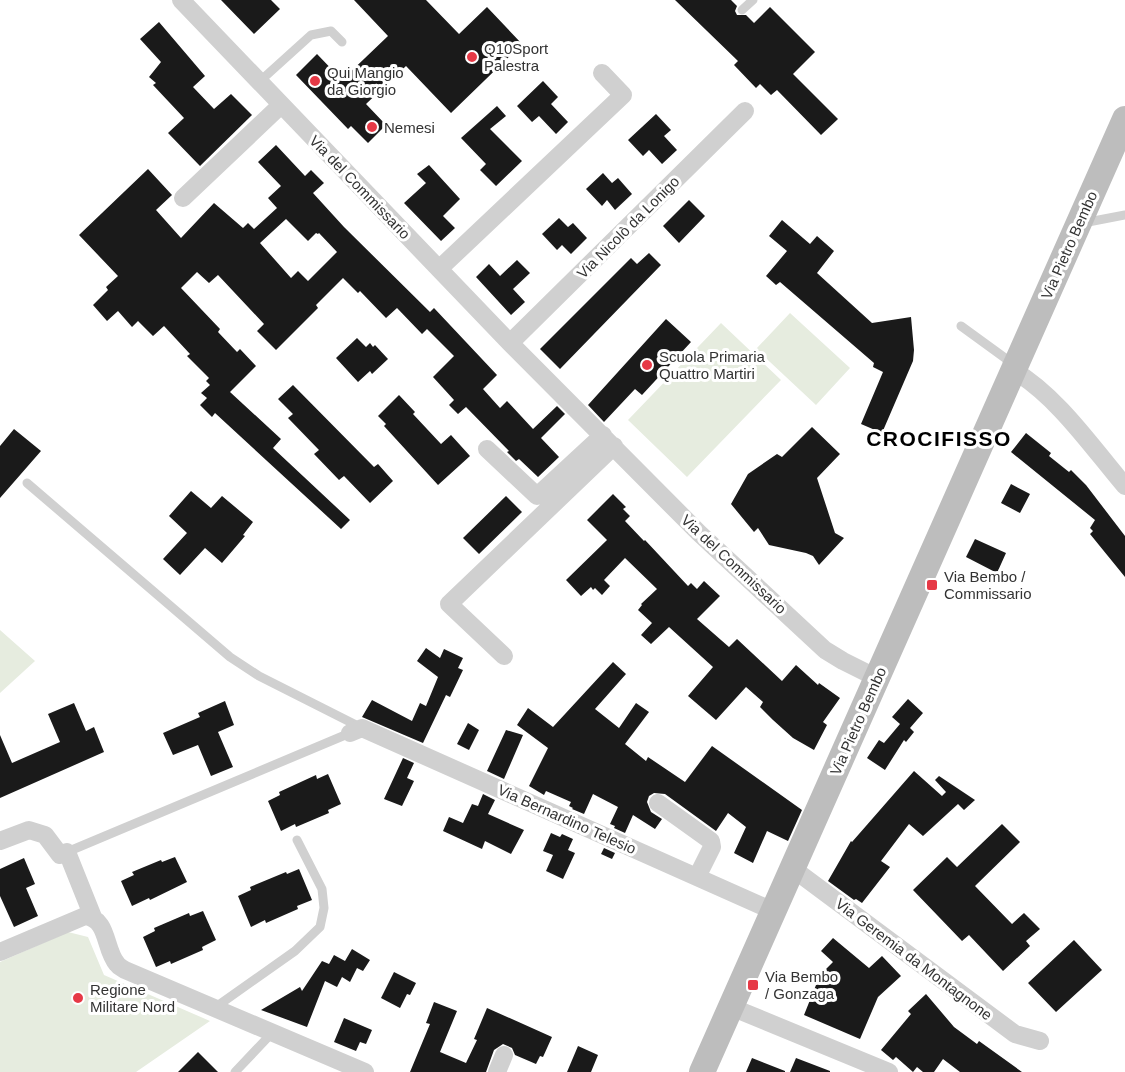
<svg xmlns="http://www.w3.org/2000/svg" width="1125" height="1072" font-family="Helvetica,sans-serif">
<rect width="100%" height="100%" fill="#fff"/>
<path fill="#e6ecdf" d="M790 313 850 368 816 405 756 349Z
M721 323 781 380 687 477 628 420Z
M0 630 35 661 0 693Z
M68 932 88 937 104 975 210 1021 136 1072H0V962Z"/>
<path fill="#1a1a1a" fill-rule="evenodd" d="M221 0H271L280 9 254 34Z
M354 0H426L459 34 487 7 522 44 451 113 406 66 366 104 386 125 368 143 351 126 348 129 296 75 317 54 342 80 388 36Z
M675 0H731L737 6 735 11 737 15H746L754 23 770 7 815 52 793 74 838 119 821 135 777 90 771 95 760 84 756 88 734 65 738 61Z
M159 22 205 76 193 87 214 109 231 94 252 115 200 166 168 133 184 118 153 85 156 83 149 77 161 62 140 39Z
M543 81 558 97 551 104 568 122 556 134 539 116 532 122 517 106Z
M497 106 506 116 490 129 522 161 496 186 480 170 486 164 461 138Z
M656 114 671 130 664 136 677 150 662 164 649 150 643 156 628 140Z
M276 145 305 176 311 170 324 183 313 193 344 227 430 312 434 308 497 375 483 389 500 408 507 401 533 429 557 406 565 414 541 438 559 457 538 477 519 459 516 461 507 452 509 451 466 407 458 414 449 405 454 400 433 377 454 356 427 329 422 334 397 308 386 318 360 291 358 293 343 278 316 305 318 308 276 350 257 331 264 324 218 275 209 283 197 272 181 288 220 329 218 332 237 352 240 349 256 366 230 392 281 439 273 448 350 520 341 529 215 413 212 417 200 405 207 398 201 393 210 385 206 381 209 378 187 356 190 354 164 326 153 336 138 321 132 327 118 311 107 321 93 305 108 290 106 287 118 276 79 235 148 169 172 195 156 210 181 238 214 203 243 228 248 223 254 229 277 208 268 198 281 186 258 162ZM286 219 308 241 316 233 318 234 319 233 337 252 308 281 298 271 291 278 260 243Z
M429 165 460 199 443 216 455 228 441 241 404 203 426 183 417 174Z
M603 173 612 183 618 178 632 194 615 210 607 200 602 206 586 189Z
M689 200 705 216 679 243 663 226Z
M559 218 568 227 573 223 587 238 571 254 562 245 557 250 542 234Z
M782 220 810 244 817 236 834 251 817 273 872 323 911 317 914 350 913 361 882 433 861 424 883 372 873 367 874 363 780 282 776 285 766 276 787 251 769 236Z
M649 253 661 265 560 369 540 349 631 258 637 264Z
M517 260 530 273 513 289 525 302 511 315 476 277 489 264 500 276Z
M666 319 691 342 642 395 635 389 604 422 588 405Z
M357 338 366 347 370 343 373 347 375 345 388 359 372 374 370 371 358 382 336 358Z
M293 385 374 467 378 464 393 481 370 503 344 476 339 480 314 454 319 450 288 418 293 414 278 399Z
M399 395 415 412 413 414 441 444 451 435 470 456 438 485 384 426 386 424 378 416Z
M812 427 840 454 817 478 835 533 844 538 819 565 813 556 806 553 769 545 758 528 754 532 731 504 748 474 777 454 782 457Z
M14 429 41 451 0 498V446Z
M1026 433 1051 453 1049 456 1069 472 1071 470 1086 485 1125 536V577L1090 534 1093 531 1090 528 1095 520 1011 452Z
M1011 484 1030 494 1020 513 1001 503Z
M191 491 211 508 222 496 253 522 243 535 245 536 222 563 205 548 180 575 163 559 187 533 169 516Z
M613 494 626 507 623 509 630 516 625 521 644 541 645 540 688 586 691 583 697 589 704 581 720 596 697 619 729 647 737 639 782 681 796 665 818 685 819 683 840 698 823 722 827 725 814 750 793 738 773 720 760 707 763 702 746 687 716 720 688 696 713 667 669 627 651 644 641 635 652 623 638 610 642 605 641 604 657 589 625 558 604 580 610 586 602 595 595 588 593 590 591 587 581 596 566 580 607 540 587 520Z
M506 496 522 512 479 554 463 538Z
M975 539 1006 553 997 573 966 557Z
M426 648 440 658 444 649 463 658 458 668 463 670 450 697 446 695 423 743 362 717 372 700 412 721 420 703 426 706 438 677 417 661Z
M613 662 626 674 595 709 619 728 636 703 649 712 625 744 646 761 648 757 685 782 712 746 802 810 788 841 767 831 753 863 734 853 746 827 728 813 716 831 665 794 654 793 649 796 647 802 651 812 662 819 655 829 633 815 625 833 614 828 615 826 610 824 618 807 593 794 584 814 572 809 573 808 569 806 571 802 546 791 544 795 529 786 548 748 517 725 528 708 553 727Z
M908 699 923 713 910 728 914 732 906 742 904 740 885 770 867 758 879 740 884 743 900 724 892 717Z
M225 701 234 725 218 732 233 767 211 776 198 745 173 755 163 733 200 717 198 713Z
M74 703 86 731 94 727 104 752 0 798V735L12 763 60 742 48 714Z
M468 723 479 730 469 750 457 744Z
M506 730 523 735 504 779 487 771Z
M403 758 414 763 407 778 414 781 402 806 384 799Z
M914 771 942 796 946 792 935 780 939 776 975 800 964 810 958 804 923 836 909 824 881 861 890 867 862 903 856 899 854 900 828 881 851 841 852 842Z
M328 774 341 804 328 810 329 813 296 827 295 824 281 831 268 801 280 795 279 792 316 775 317 779Z
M483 794 495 800 488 814 524 830 511 854 485 841 482 849 443 831 449 817 463 823 472 804 478 806Z
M1002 824 1020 842 975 886 1012 924 1024 913 1040 929 1026 941 1030 946 1003 971 969 935 962 941 913 890 947 857 957 867Z
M551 833 560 837 562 834 573 839 568 850 575 853 563 879 546 871 553 855 543 851Z
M604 848 615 853 612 859 601 854Z
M175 857 187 882 150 900 149 898 132 906 121 881 134 875 132 872 161 860 162 862Z
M24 858 35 884 26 888 38 916 14 927 0 896V869Z
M299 869 312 900 297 906 298 909 266 923 265 920 251 927 238 896 251 890 250 887 286 872 287 874Z
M203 911 216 940 202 947 203 950 171 964 170 961 156 967 143 937 155 931 154 928 189 913 190 916Z
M833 938 869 968 882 956 901 976 878 997 860 1039 804 1015 816 985 826 977 821 974 833 962 821 951Z
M1074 940 1102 970 1056 1012 1028 983Z
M352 949 370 960 363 971 357 968 350 982 342 977 337 987 325 981 307 1027 261 1010 300 987 302 991 322 961 329 964 334 955 345 961Z
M394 972 416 983 410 995 407 994 400 1008 381 998Z
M926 994 954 1027 977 1044 979 1041 1022 1072H960L943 1059 934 1072H923L917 1067 913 1072 896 1057 893 1060 881 1050 911 1014 908 1011Z
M434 1002 457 1011 440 1052 466 1063 477 1040 474 1039 487 1008 552 1037 543 1057 540 1056 536 1064 515 1055 512 1048 503 1044 494 1050 486 1072H410L430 1024 426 1023Z
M344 1018 372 1030 366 1044 360 1042 356 1051 334 1042Z
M578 1046 598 1055 591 1072H567Z
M198 1052 218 1072H178Z
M752 1058 785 1071V1072H746Z
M796 1058 830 1071V1072H790Z"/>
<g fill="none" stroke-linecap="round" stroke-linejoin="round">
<path stroke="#d0d0d0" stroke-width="9" d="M742 10 753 0
M259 82 311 35 331 31 342 42
M1083 223 1125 215
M961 326 1005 358 1012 368
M27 483 230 657 259 676 362 728
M67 852 350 733
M213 1009 295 951 320 927 324 908 322 889 297 840
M235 1072 272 1033"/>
<path stroke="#d0d0d0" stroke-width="18" d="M181 0 510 343 699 533 825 650 843 661 877 678
M183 198 281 105
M439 269 623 95 602 73
M510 343 745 111
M1013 370C1058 397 1091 446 1125 486
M487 449 537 496 603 435
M504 656 449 604 614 446
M350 733 362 728 773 911
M658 803 711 841 712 847 697 877
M0 841 29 830 45 835 60 855 67 852 93 917
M792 868 1015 1034 1040 1041
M0 952 85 916C109 919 104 949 117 964 119 967 122 968 125 970L365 1072
M731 1007 889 1072
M497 1072 504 1055"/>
<path stroke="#bdbdbd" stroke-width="26" d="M702 1072 1125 119"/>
</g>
<g fill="#e63946" stroke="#fff" stroke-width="2">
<circle cx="472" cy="57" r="6"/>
<circle cx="315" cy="81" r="6"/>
<circle cx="372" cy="127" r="6"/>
<circle cx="647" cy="365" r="6"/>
<rect x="926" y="579" width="12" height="12" rx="3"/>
<rect x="747" y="979" width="12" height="12" rx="3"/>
<circle cx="78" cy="998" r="6"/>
</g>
<g text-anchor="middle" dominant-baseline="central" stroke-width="6" stroke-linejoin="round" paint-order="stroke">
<g font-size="15" fill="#333" stroke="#fff" text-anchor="start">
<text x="484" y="48">Q10Sport<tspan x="484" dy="17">Palestra</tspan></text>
<text x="327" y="72">Qui Mangio<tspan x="327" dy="17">da Giorgio</tspan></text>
<text x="384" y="127">Nemesi</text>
<text x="659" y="356">Scuola Primaria<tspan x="659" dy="17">Quattro Martiri</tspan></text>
<text x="944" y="576">Via Bembo /<tspan x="944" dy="17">Commissario</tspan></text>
<text x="765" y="976">Via Bembo<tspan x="765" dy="17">/ Gonzaga</tspan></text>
<text x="90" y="989">Regione<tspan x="90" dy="17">Militare Nord</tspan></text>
</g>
<g font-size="15" fill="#333" stroke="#fff">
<text transform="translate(360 187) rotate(46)">Via del Commissario</text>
<text transform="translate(628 227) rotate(-45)">Via Nicolò da Lonigo</text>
<text transform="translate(1069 245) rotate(-66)">Via Pietro Bembo</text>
<text transform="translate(734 564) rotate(43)">Via del Commissario</text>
<text transform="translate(858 721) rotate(-66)">Via Pietro Bembo</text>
<text transform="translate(567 819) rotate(24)">Via Bernardino Telesio</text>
<text transform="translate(914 959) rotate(37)">Via Geremia da Montagnone</text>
</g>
<g font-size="21" font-weight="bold" letter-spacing="1.5" fill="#000" stroke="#fff">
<text x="939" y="438">CROCIFISSO</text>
</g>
</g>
</svg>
